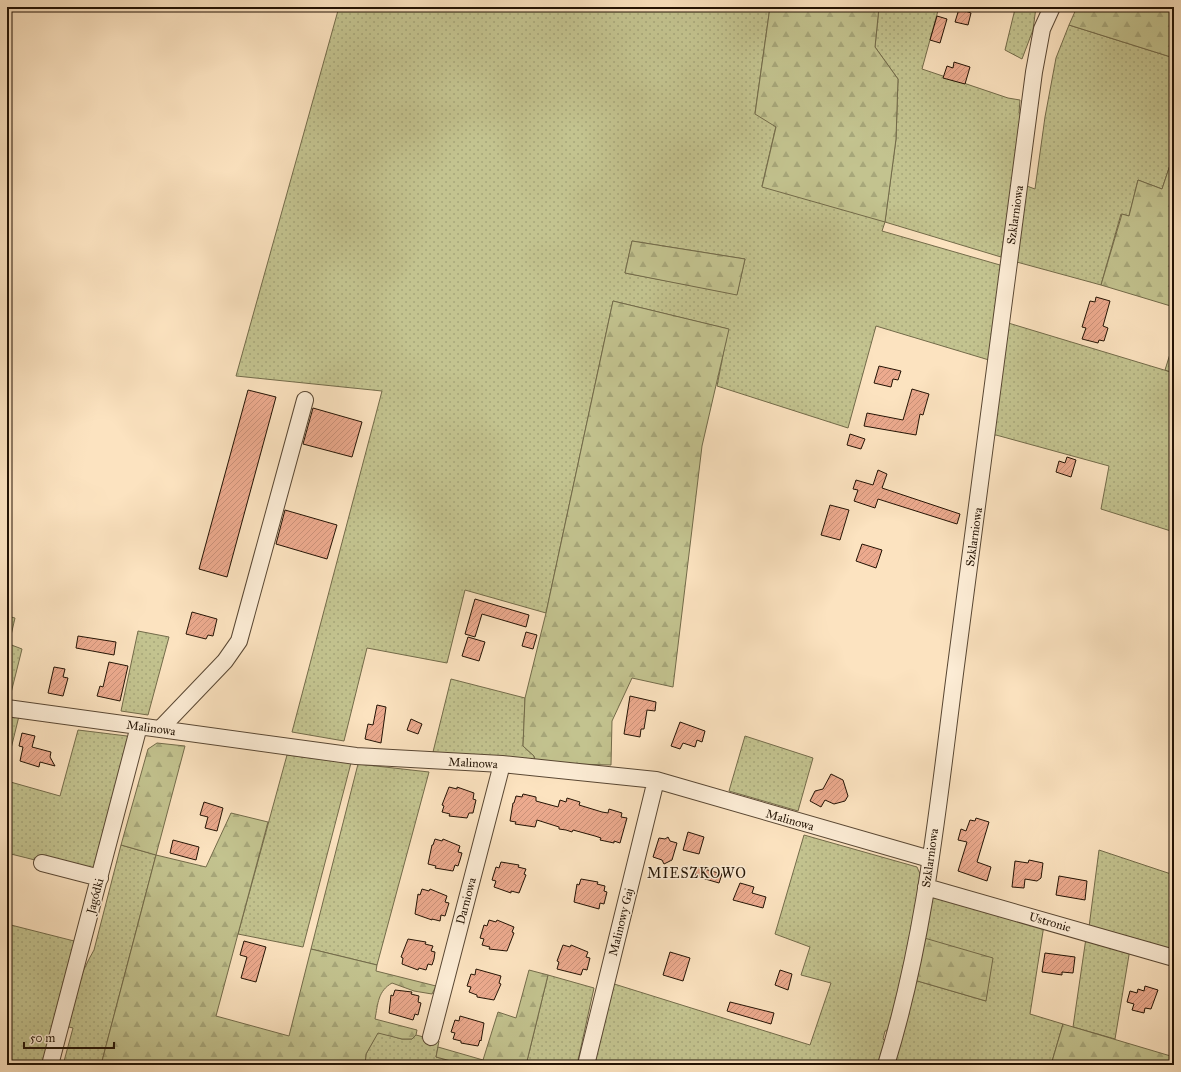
<svg xmlns="http://www.w3.org/2000/svg" width="1181" height="1072" font-family="'IM FELL Great Primer',serif">
<defs>
<pattern id="grass-dots" width="8" height="8" patternUnits="userSpaceOnUse"><rect width="8" height="8" fill="#c3c38f"/><path d="M2 2h.1M6 6h.1" fill="none" stroke="#a7a77a" stroke-width="1.8" stroke-linecap="round"/></pattern>
<pattern id="forest-firs" width="22" height="20" patternUnits="userSpaceOnUse"><rect width="22" height="20" fill="#c3c38f"/><path d="M5 1l3.5 6h-7zM16 11l3.5 6h-7z" fill="#a7a77a"/></pattern>
<pattern id="building-hatch" width="6" height="6" patternUnits="userSpaceOnUse"><rect width="6" height="6" fill="#ecaa8e"/><path d="M-1 1l2-2M0 6l6-6M5 7l2-2" fill="none" stroke="#ca9179"/></pattern>
</defs>
<rect width="100%" height="100%" fill="#fce3c0"/>
<filter id="stains"><feTurbulence type="fractalNoise" baseFrequency=".005" numOctaves="4"/><feColorMatrix values="0 0 0 0 .2 0 0 0 0 .09 0 0 0 0 .02 0 0 0 .5 -.17"/></filter>
<radialGradient id="worn" r=".72"><stop offset=".6" stop-color="#630" stop-opacity="0"/><stop offset="1" stop-color="#630" stop-opacity=".3"/></radialGradient>
<path fill="url(#grass-dots)" stroke="#736b4a" fill-rule="evenodd" d="M339 7H770L755 113 776 126 762 186 885 221 896 139 898 79 875 47 879 7H939L922 69 1008 98 1020 100 1019 113 1023 114 1001 257 885 222 882 231 1000 265 1002 275 989 360 876 326 848 428 717 386 728 329 613 301 546 613 465 590 447 663 367 648 344 741 292 732 382 391 236 376ZM632 241 745 259 737 294 625 273Z
M1008 7H1036L1033 30 1022 59 1005 50 1015 9Z
M1069 25 1174 58V153L1162 189 1138 180 1129 216 1121 214 1101 285 1013 261 1024 185 1035 189 1045 117 1056 58Z
M1005 322 1174 373V532L1101 509 1109 466 996 435 991 436Z
M7 616 15 618 9 644 22 649 10 697 7 696Z
M138 631 169 637 148 715 121 711Z
M451 679 525 698 523 746 534 756 536 763 433 752Z
M7 715 19 716 7 765Z
M78 730 127 736 130 745 98 866 92 870 39 861 7 853V781L60 796Z
M745 736 813 758 798 811 729 791Z
M287 755 351 763 303 947 238 934Z
M358 764 429 772 377 965 311 949Z
M804 835 917 867 921 876 905 977 891 1030 885 1031 883 1039 886 1042 880 1065H591L611 983 810 1045 831 983 801 975 810 947 775 934Z
M121 845 156 855 101 1065H63L73 1028 65 1026C72 999 80 974 94 950Z
M1099 850 1174 875V951L1089 927Z
M933 896 1044 925 1030 1014 1063 1024 1051 1065H891L914 980 986 1001 921 937 926 905Z
M7 924 78 942 45 1065H7Z
M1086 938 1130 949 1115 1039 1073 1027Z
M548 975 594 988 577 1065H526Z
M378 1032 402 1039H412L416 1035 439 1041 436 1057 466 1065H365L366 1054Z"/>
<path fill="url(#forest-firs)" stroke="#736b4a" d="M770 7H879L875 47 898 79 896 139 885 222 762 187 776 127 755 114Z
M1077 7H1174V58L1069 25Z
M1174 153V307L1101 285 1122 214 1129 216 1138 180 1162 189Z
M632 241 745 259 737 295 625 273Z
M613 301 729 329 702 446 673 687 632 678 612 721 611 765 536 763 534 756 523 746 525 698 546 613Z
M1174 341V373L1165 370Z
M157 743 185 746 156 855 206 867 231 813 268 822 216 1016 289 1036 311 949 377 965 376 971 436 986 432 994 414 991 392 983C378 991 378 1003 375 1019L417 1030 416 1035 412 1039H402L378 1033 366 1054 365 1065H101L156 855 121 845 148 749Z
M921 937 993 958 986 1001 914 980Z
M529 970 548 975 526 1065H466L436 1057 438 1047 483 1060 498 1012 516 1018Z
M1063 1024 1174 1057 1171 1065H1051Z"/>
<path fill="url(#building-hatch)" stroke="#231304" d="M959 9 971 13 968 25 955 22Z
M937 16 947 19 940 43 930 40Z
M954 62 970 67 965 84 943 78 947 66 953 68Z
M1096 297 1110 301 1103 326 1108 328 1104 341 1099 340 1098 343 1082 339 1086 328 1082 327 1090 301 1095 302Z
M879 366 901 371 898 380 893 379 891 387 874 383Z
M912 389 929 394 923 415 920 414 916 435 864 426 867 413 903 420Z
M248 390 276 397 227 577 199 569Z
M313 408 362 422 352 457 303 444Z
M850 434 865 439 861 449 847 445Z
M1067 457 1076 460 1071 477 1056 472 1059 461 1065 463Z
M878 470 887 474 882 488 960 514 957 524 878 499 875 508 854 501 858 490 853 489 856 480 873 485Z
M830 505 849 510 840 540 821 535Z
M285 510 337 525 327 559 276 544Z
M862 544 882 550 876 568 856 561Z
M475 599 529 615 526 627 482 614 475 637 465 634Z
M192 612 217 619 213 636 208 635 206 639 186 634Z
M526 632 537 635 533 649 522 646Z
M78 636 116 642 114 655 76 648Z
M468 637 485 642 479 661 462 656Z
M109 662 128 666 120 701 97 696 100 686 103 687Z
M54 667 65 669 63 677 68 678 63 696 48 693Z
M630 696 656 702 655 711 647 710 644 729H641L640 737 624 734Z
M377 705 386 707 381 743 365 739 368 724 373 725Z
M411 719 422 724 418 734 407 730Z
M680 722 705 731 702 742 697 740 695 747 683 743 680 749 671 746Z
M22 733 35 736 32 747 51 752 50 757 55 766 40 762 39 767 20 761 23 747 19 746Z
M831 774 843 780 848 796 845 801 834 804 825 800 821 807 810 801 815 791 823 789Z
M449 787 457 789V787L474 793 473 799 476 800 473 813H469L467 818 449 816 450 814 442 812 444 806 442 805Z
M523 794 536 797V801L558 807 560 800 566 802 567 798 580 802 579 805 602 812 608 813 609 809 622 813 621 817 627 818 620 843 614 841V843L600 840 601 838 595 836 573 830 572 832 566 830 559 829V827L537 820 535 827 515 824 516 822 510 821 513 803H514L516 796 522 797Z
M204 802 223 808 217 831 205 828 208 817 200 815Z
M976 818 989 822 977 862 991 867 987 881 958 871 967 842 958 840 961 829 966 831 970 820 975 821Z
M688 832 704 837 699 854 683 850Z
M668 837 670 841 677 843 672 860 664 864 662 860 653 857 659 838 665 839Z
M435 839 442 841 443 839 460 846 458 852 462 853 460 860 458 866 455 865 453 871 435 868 436 866 428 864 432 845H433Z
M173 840 199 847 196 860 170 853Z
M1029 860 1043 863 1041 878 1037 881 1025 879 1024 888 1012 887 1015 861 1028 863Z
M501 862 519 865 518 867 526 869 524 874 526 875 519 893 511 891V893L494 887 496 881 492 880 496 867 499 868Z
M697 867 722 874 719 883 695 876Z
M1059 876 1087 881 1085 900 1056 895Z
M581 879 598 882 597 884 605 886 604 891 607 892 604 904 600 903 599 909 574 902 577 884 579 885Z
M740 883 754 887 752 893 766 897 763 908 733 900Z
M422 889 429 891 430 889 447 896 445 902 449 903 445 916 441 915 440 921 432 919V920L415 914 418 894 420 895Z
M489 920 496 922 497 920 514 927 512 932 514 933 507 951 489 949 490 947 482 945 484 939 480 938 484 925 487 926Z
M408 939 426 942 425 944 433 946 431 951 435 952 434 959 432 965 428 964 426 970 419 968 418 970 402 964 403 958 401 957Z
M244 941 266 947 256 982 241 978 247 957 240 955Z
M563 945 570 947 571 945 588 952 586 957 590 958 587 970 583 969 581 975 557 969 559 962 557 961Z
M670 952 690 958 683 981 663 975Z
M1045 953 1075 957 1073 973 1062 972V975L1042 972Z
M476 969 501 976 499 983 501 984 494 1000 477 997V995L469 992 471 987 467 986 471 974 475 975Z
M780 970 792 974 788 990 775 985Z
M1145 986 1158 990 1151 1009 1145 1008 1144 1013 1132 1010 1134 1004 1127 1002 1130 991 1137 993 1138 989 1144 991Z
M395 990 412 992 411 994 419 996 418 1002 421 1003 418 1015 415 1014 413 1020 389 1013 391 995 393 996Z
M730 1002 774 1013 771 1024 727 1011Z
M460 1016 484 1023 481 1041 480 1040 478 1046 461 1043V1041L453 1039 455 1033 451 1032 455 1020 459 1021Z"/>
<g fill="none" stroke-linecap="round" stroke-linejoin="round">
<g stroke="#594733" stroke-width="18">
<path id="minor" d="M7 708 356 756 502 764 656 780 930 859
M160 729 225 661 239 641 305 400
M42 863 100 878
M926 887 1174 958
M431 1037 502 764
M50 1065 139 726
M586 1065 656 780
M886 1065C927 933 939 794 957 658 983 462 1009 267 1034 72L1042 29 1052 7"/>
</g>
<use href="#minor" stroke="#fdedd6" stroke-width="16"/>
</g>
<g text-anchor="middle" dominant-baseline="central" stroke-width="3" stroke-linejoin="round" paint-order="stroke">
<g font-size="12" fill="#231304" stroke="#fdedd6">
<text transform="translate(1015 215) rotate(-82)">Szklarniowa</text>
<text transform="translate(974 537) rotate(-82)">Szklarniowa</text>
<text transform="translate(151 728) rotate(8)">Malinowa</text>
<text transform="translate(473 763) rotate(3)">Malinowa</text>
<text transform="translate(790 820) rotate(16)">Malinowa</text>
<text transform="translate(930 858) rotate(-82)">Szklarniowa</text>
<text transform="translate(95 896) rotate(-75)">Jagódki</text>
<text transform="translate(466 901) rotate(-75)">Darniowa</text>
<text transform="translate(621 922) rotate(-76)">Malinowy Gaj</text>
<text transform="translate(1050 922) rotate(16)">Ustronie</text>
</g>
<g font-size="14" letter-spacing="1" fill="#231304" stroke="#fdedd6">
<text x="697" y="873">MIESZKOWO</text>
</g>
</g>
<rect width="1181" height="1072" fill="none" stroke="#fce3c0" stroke-width="24"/>
<rect x="8" y="8" width="1165" height="1056" fill="none" stroke="#231304" stroke-width="2"/>
<rect x="12" y="12" width="1157" height="1048" fill="none" stroke="#231304"/>
<path d="M24 1042v6h90v-6" fill="none" stroke="#231304" stroke-width="2"/>
<text x="30" y="1042" font-size="12" fill="#231304" stroke="#fdedd6" stroke-width="3" paint-order="stroke">50 m</text>
<rect width="100%" height="100%" filter="url(#stains)"/>
<rect width="100%" height="100%" fill="url(#worn)"/>
</svg>
